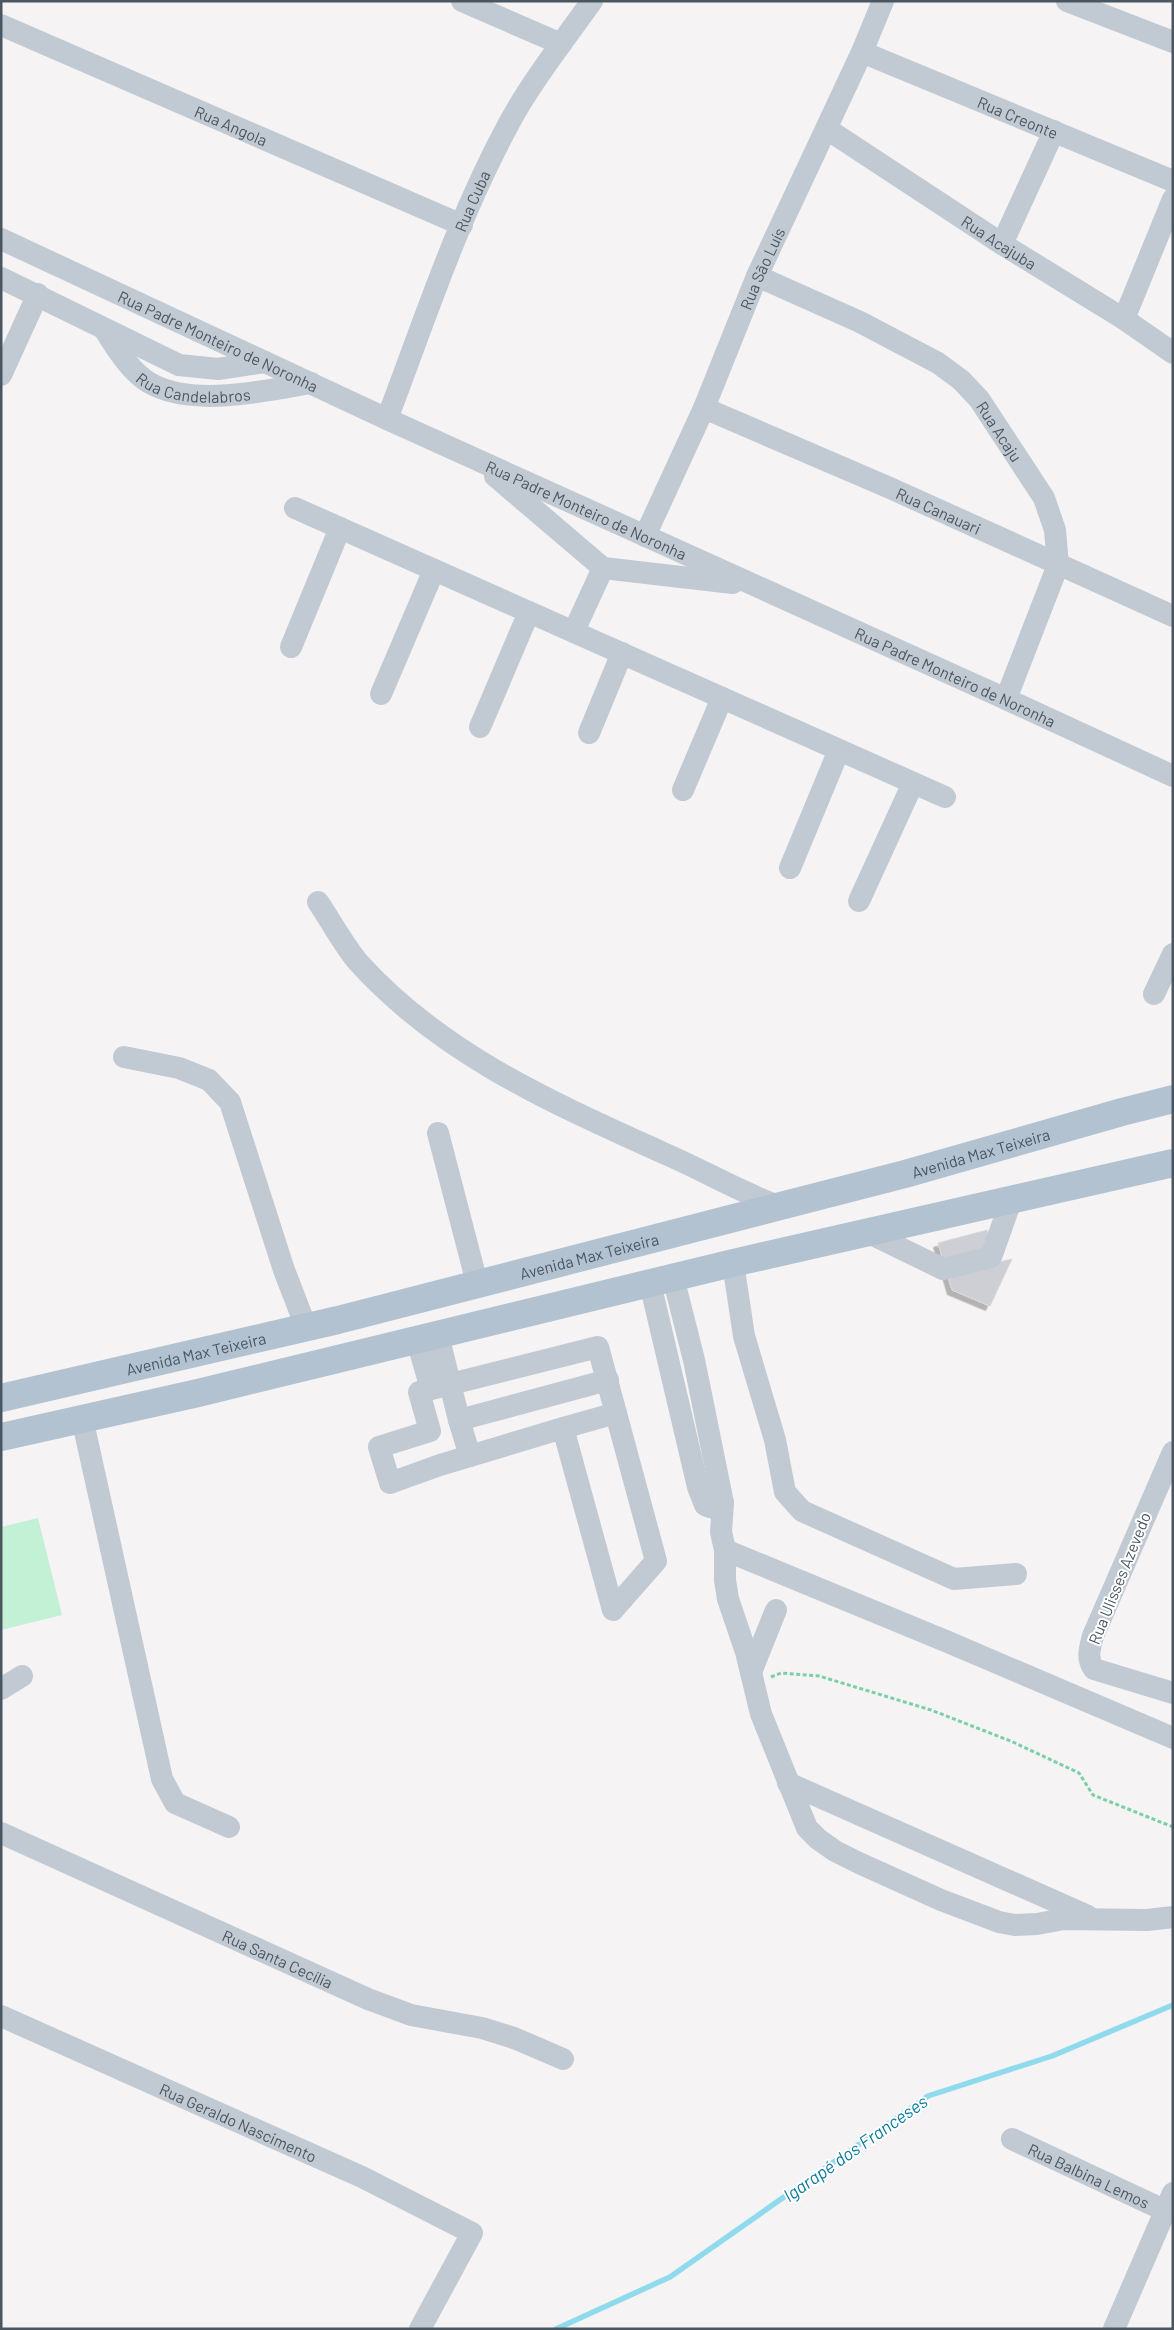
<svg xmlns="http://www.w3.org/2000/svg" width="1174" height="2330" font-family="Barlow,sans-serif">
<defs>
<filter id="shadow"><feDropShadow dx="-4.5" dy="4.5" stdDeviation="0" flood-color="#0004"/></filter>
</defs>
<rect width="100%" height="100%" fill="#f5f3f3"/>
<path fill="#c3f1d5" d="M38 1518 62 1615 1 1630V1527Z"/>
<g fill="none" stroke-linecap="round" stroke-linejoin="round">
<path stroke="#90daee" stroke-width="5.5" d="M556 2329 670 2277 928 2096 1052 2056 1173 2005"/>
</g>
<path fill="#cdcfd5" stroke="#d7d9de" filter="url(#shadow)" d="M987 1230 995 1263 1012 1259 990 1306 952 1290 938 1243Z"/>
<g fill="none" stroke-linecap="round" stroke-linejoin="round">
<path stroke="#7ad0a6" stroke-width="3" stroke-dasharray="4 2.5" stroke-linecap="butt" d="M771 1677 781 1673 819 1676 931 1710 1013 1742 1079 1773 1093 1795 1173 1827"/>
<g stroke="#c1cad2" stroke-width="22">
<path d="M462 1 561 44"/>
<path d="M1067 1 1173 42"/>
<path id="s1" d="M1 25 462 225"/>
<path id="s2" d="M862 52 1173 181"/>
<path id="s3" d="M827 129 1002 244 1124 319 1173 353"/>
<path id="s4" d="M1 239 387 419 1006 699 1173 776"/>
<path d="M1002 244 1054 131"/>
<path id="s5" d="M757 276 860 322 938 363 961 380 979 399 1044 498 1055 530 1058 565 1006 699"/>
<path d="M1 278 179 365 218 369 265 362"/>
<path d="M1124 319 1173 199"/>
<path id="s6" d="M104 329C116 347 129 370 148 382 191 408 264 391 311 383"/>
<path d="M1 375 38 294"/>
<path id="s7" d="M704 408 890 488 1173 616"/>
<path id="s8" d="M387 419C424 322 457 220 507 127 529 85 564 40 592 1"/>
<path d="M495 476 603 568 733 583"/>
<path d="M295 508 945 797"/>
<path id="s9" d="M645 536 704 408 757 276 862 52 883 1"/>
<path d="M574 631 603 568"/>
<path d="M291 647 340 528"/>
<path d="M381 694 434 570"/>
<path d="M480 727 529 612"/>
<path d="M589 733 622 653"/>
<path d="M683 790 722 698"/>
<path d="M790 868 839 750"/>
<path d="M859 901 913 783"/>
<path d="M318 902C331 921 343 944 358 962 441 1054 551 1102 661 1152 701 1169 738 1191 778 1206"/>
<path d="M1154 994 1173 954"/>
<path d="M124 1057 179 1068 209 1080 230 1102 284 1270 306 1327"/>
<path d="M438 1133 477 1283"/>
<path d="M865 1231 943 1269 991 1257 1012 1198"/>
<path d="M733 1263 744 1336 775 1440 785 1492 802 1511 954 1579 1016 1574"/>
<path d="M673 1277 694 1360 723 1503 721 1532 725 1550V1580L728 1599 746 1652 761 1714 807 1828 818 1839 835 1851 859 1863 941 1900 999 1922 1015 1925 1037 1924 1064 1919 1147 1920 1173 1917"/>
<path d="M650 1283 698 1487 705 1505C713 1509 717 1509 723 1503"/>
<path d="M438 1335 459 1420"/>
<path d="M417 1340 431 1389"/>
<path d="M598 1347 656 1561 613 1610 563 1428 440 1465 390 1483 379 1447 430 1431 419 1392Z"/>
<path d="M82 1418 162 1779 175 1803 229 1827"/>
<path d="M563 1428 616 1413"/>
<path d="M1173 1452 1093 1636C1090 1648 1086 1658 1094 1669L1173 1693"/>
<path d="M470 1456 459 1420 608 1380"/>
<path d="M725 1550 948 1642 1173 1738"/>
<path d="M751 1672 776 1610"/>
<path d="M1 1689 22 1676"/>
<path d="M788 1783 1088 1916"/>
<path id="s10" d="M1 1833 368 1999 411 2015 482 2028 514 2038 563 2059"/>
<path id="s11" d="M1 2016 362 2177 472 2233 420 2329"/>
<path id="s12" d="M1012 2139 1166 2211"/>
<path d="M1114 2329 1173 2193"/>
</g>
<g stroke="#b3c2d1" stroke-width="28">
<path id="s13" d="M1 1398 338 1320 905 1174 1122 1112 1173 1099"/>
<path d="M1 1437 198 1393 733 1263 1173 1163"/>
</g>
</g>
<g text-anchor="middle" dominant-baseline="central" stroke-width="4" stroke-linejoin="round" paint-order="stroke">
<g font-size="16" fill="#4a5661" stroke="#fff">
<text stroke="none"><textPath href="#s2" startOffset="169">Rua Creonte</textPath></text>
<text stroke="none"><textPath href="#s1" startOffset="251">Rua Angola</textPath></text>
<text stroke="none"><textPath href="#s8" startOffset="234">Rua Cuba</textPath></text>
<text stroke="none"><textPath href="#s3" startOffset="206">Rua Acajuba</textPath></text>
<text stroke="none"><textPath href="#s9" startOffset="292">Rua São Luís</textPath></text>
<text stroke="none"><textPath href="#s4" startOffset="240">Rua Padre Monteiro de Noronha</textPath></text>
<text stroke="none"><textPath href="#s6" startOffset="116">Rua Candelabros</textPath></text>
<text stroke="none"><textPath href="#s5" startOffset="294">Rua Acaju</textPath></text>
<text stroke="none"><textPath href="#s4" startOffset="645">Rua Padre Monteiro de Noronha</textPath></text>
<text stroke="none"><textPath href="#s7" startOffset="256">Rua Canauari</textPath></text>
<text stroke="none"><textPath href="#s4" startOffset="1050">Rua Padre Monteiro de Noronha</textPath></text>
<text stroke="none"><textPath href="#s13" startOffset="1010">Avenida Max Teixeira</textPath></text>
<text stroke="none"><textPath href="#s13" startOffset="605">Avenida Max Teixeira</textPath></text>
<text stroke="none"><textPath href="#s13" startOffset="200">Avenida Max Teixeira</textPath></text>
<text transform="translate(1119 1578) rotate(-68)">Rua Ulisses Azevedo</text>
<text stroke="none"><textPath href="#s10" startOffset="304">Rua Santa Cecília</textPath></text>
<text stroke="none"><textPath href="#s11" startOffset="260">Rua Geraldo Nascimento</textPath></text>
<text stroke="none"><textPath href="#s12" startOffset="85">Rua Balbina Lemos</textPath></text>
</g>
<g font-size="18" font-style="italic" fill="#0c7c9b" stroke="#fff">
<text transform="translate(855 2148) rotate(-35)">Igarapé dos Franceses</text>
</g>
</g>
<rect width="1174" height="2330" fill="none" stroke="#4a5661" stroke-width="5"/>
</svg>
